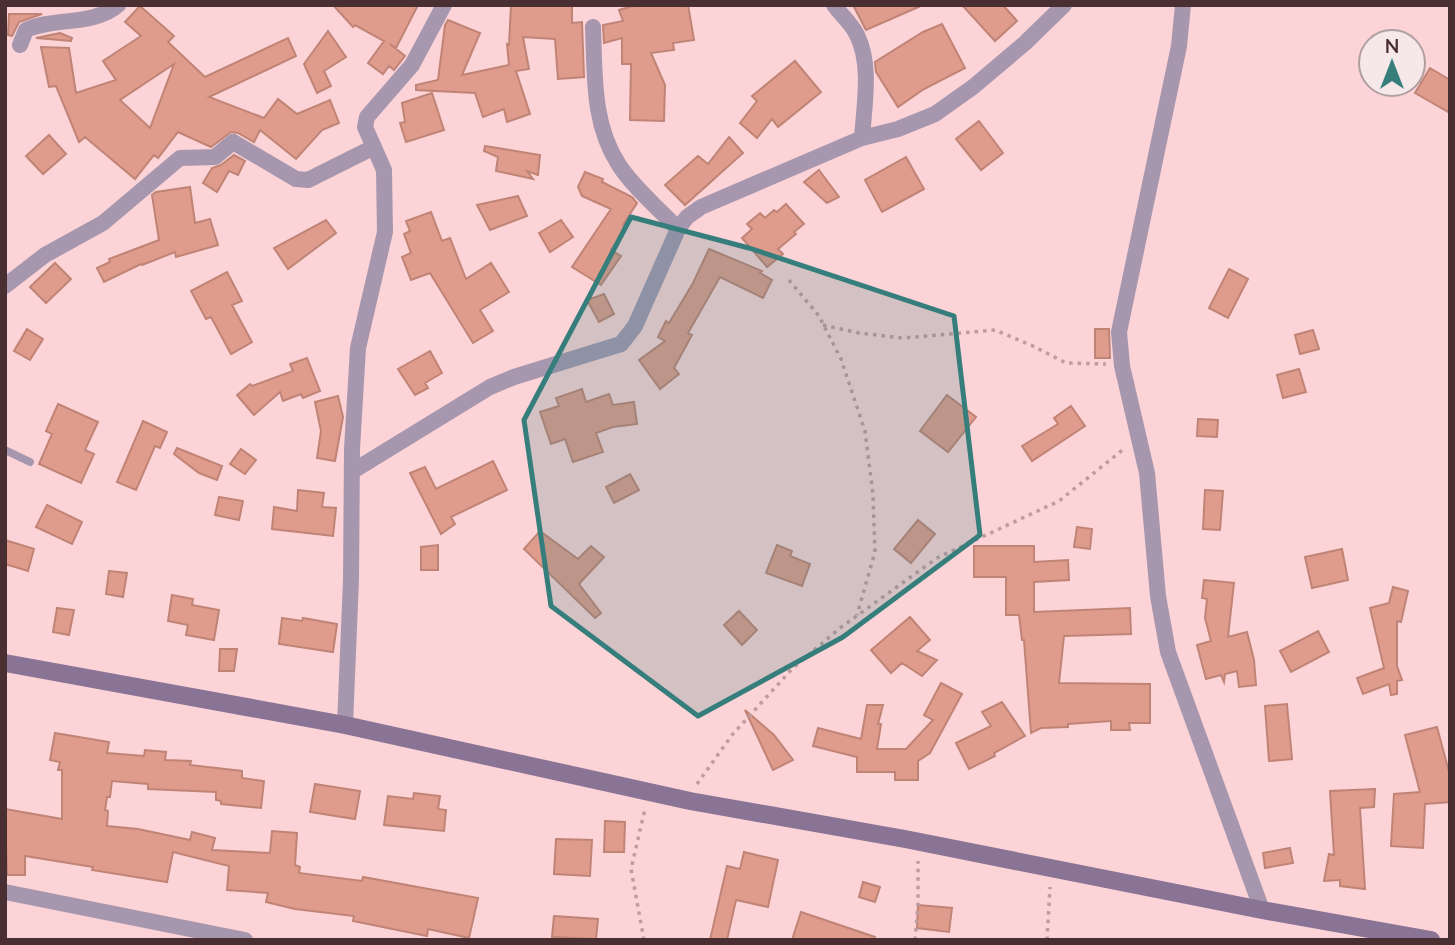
<svg xmlns="http://www.w3.org/2000/svg" width="1455" height="945" font-family="Lato,sans-serif">
<rect width="100%" height="100%" fill="#fcd3d6"/>
<path fill="#df9c8d" stroke="#c08476" stroke-width="2" fill-rule="evenodd" d="M333 5H418L396 48 390 44 405 56 394 70 389 66 383 74 368 63 384 41 355 25 353 27Z
M511 5H572V23L582 22 584 77 558 79 555 39 523 37 529 69 516 71 530 114 507 122 504 109 483 117 475 93 416 90V85L438 80 445 25 448 20 480 33 462 75 509 65 507 44 509 45Z
M636 5H688L694 40 673 43 674 50 651 53 665 85 664 121 630 120 631 64H622V38L604 43 603 25 623 21 619 10Z
M853 5H923L866 30Z
M962 5H1003L1017 21 995 41Z
M140 6 174 36 168 42 205 77 288 38 296 56 209 97 264 118 278 99 297 114 330 100 339 123 322 130 296 159 260 130 254 142 238 133 231 132 211 147 178 132 158 158 154 155 135 179 85 137 79 142 56 86 49 87 41 47 69 48 76 93 116 80 103 61 141 36 125 22ZM174 64 150 128 120 100Z
M9 14H42L19 22 12 36 8 35Z
M942 24 965 68 924 89 898 107 876 72 875 62 923 32Z
M328 31 346 57 324 71 331 86 317 93 304 64Z
M60 33 72 38 71 41 36 38Z
M795 61 821 92 778 127 772 119 757 138 740 123 757 101 752 96Z
M1430 68 1450 80V113L1415 93Z
M432 93 444 130 406 142 400 123 405 122 402 103Z
M979 121 1003 153 981 170 956 139Z
M49 135 66 154 43 174 26 156Z
M729 137 743 153 685 205 665 185 698 156 708 164Z
M485 146 540 155 538 175 527 171 533 179 496 171 498 157 484 151Z
M234 155 245 161 238 175 229 171 217 192 203 183 212 168 221 165Z
M906 157 924 189 882 212 865 180Z
M819 170 839 197 827 203 804 182Z
M585 172 603 179 602 182 632 197 637 203 623 225 627 227 611 250 621 256 601 285 572 267 611 209 582 196 578 187Z
M190 187 195 223 210 219 218 245 176 257 175 252 142 265 141 264 104 282 97 268 110 262 109 259 159 240 152 195 156 192Z
M518 196 527 216 490 230 477 205Z
M786 204 804 224 794 232 796 234 778 249 783 254 767 267 742 238 752 229 747 224 760 213 765 218 774 210 777 212Z
M431 212 442 241 450 238 466 279 491 263 509 292 480 310 493 331 473 343 430 273 411 280 402 257 411 253 404 234 410 231 406 221Z
M326 220 336 233 288 269 274 248Z
M561 220 573 237 550 252 539 233Z
M709 249 762 271 760 273 772 280 763 298 720 277 688 333 692 335 674 368 679 374 660 389 639 360 665 341 658 337 666 321 669 323 693 283Z
M55 263 71 279 46 303 30 287Z
M1229 269 1248 279 1228 318 1209 308Z
M227 272 242 301 232 305 252 342 231 354 211 317 206 319 191 291Z
M604 294 614 314 599 322 587 300Z
M27 329 43 339 30 360 14 351Z
M1095 329H1109L1110 358H1095Z
M1313 330 1319 349 1300 354 1295 335Z
M430 351 442 373 425 383 428 388 415 395 398 369Z
M307 358 320 391 303 398 301 394 283 401 280 392 254 415 237 395 250 384 252 386 293 371 290 364Z
M1299 369 1306 392 1283 398 1277 375Z
M582 389 586 402 609 394 613 405 634 402 637 424 613 427 596 433 603 452 573 462 565 439 551 444 540 412 559 406 556 398Z
M947 395 976 417 948 452 920 431Z
M338 396 343 417 335 461 317 458 321 431 315 402Z
M58 404 98 422 85 450 94 454 81 483 39 464 52 434 46 431Z
M1071 406 1085 426 1032 461 1022 446 1058 424 1054 418Z
M1198 419 1218 420 1217 437 1197 436Z
M143 421 167 432 160 448 155 446 136 490 117 482Z
M177 448 222 466 217 480 199 473 174 454Z
M241 449 256 460 245 474 230 464Z
M493 461 507 490 451 517 455 524 441 534 410 473 425 467 436 489Z
M630 474 639 490 614 503 606 487Z
M298 490 324 493 322 507 336 508 333 536 272 529 274 507 297 511Z
M1205 490 1223 491 1220 530 1203 529Z
M219 497 243 501 239 520 215 515Z
M47 505 82 522 72 544 36 527Z
M918 520 935 534 911 563 894 549Z
M1077 527 1092 529 1090 549 1074 547Z
M540 531 578 559 591 546 604 557 579 584 601 613 595 618 524 549Z
M5 540 34 549 28 571 5 564Z
M438 545V570H421V547Z
M777 545 792 551 790 556 810 564 802 586 766 573Z
M974 546H1034V562L1068 560 1069 580 1034 582V612L1130 608 1131 634 1064 636 1059 683 1150 684V723H1129L1130 730H1111V721L1068 724V727L1041 728 1031 733 1024 640H1022L1019 615H1006V577H974Z
M1342 549 1348 580 1312 588 1305 557Z
M109 571 127 573 123 597 106 594Z
M1204 580 1234 583 1228 637 1247 632 1254 660 1256 685 1239 687 1237 671 1225 674 1224 682 1221 675 1206 679 1197 645 1211 641 1205 618 1207 599 1202 598Z
M1393 587 1408 591 1401 622 1397 621V666L1402 680 1397 681V694L1391 695 1389 684 1363 694 1357 678 1384 668 1370 608 1389 603Z
M172 595 193 599 192 605 219 610 214 640 186 635 188 625 168 621Z
M57 608 74 610 69 635 53 632Z
M739 611 757 630 742 645 724 625Z
M910 617 930 640 917 651 937 660 922 676 902 663 891 673 871 650Z
M282 618 302 621 303 618 337 624 333 652 279 644Z
M1318 631 1329 652 1291 672 1280 651Z
M220 649H237L234 671H219Z
M941 683 962 694 930 753 918 761V780H895V772H857V757L813 746 818 728 861 739 867 705H883L878 724H881L877 749H906L933 720 924 715Z
M1002 702 1025 736 994 753 995 756 969 769 956 743 991 726 982 712Z
M1287 704 1292 759 1269 761 1265 706Z
M745 710 774 735 793 760 773 770Z
M1437 727 1449 772 1450 802 1425 804 1423 848 1391 846 1394 794 1420 792 1405 735Z
M55 733 109 742 107 753 144 756 145 750 166 752 165 760 191 761 190 765 242 771V778L264 781 261 808 221 804V801L216 800V792L148 789V784L112 781 110 797H107L105 810 108 811 107 826 138 829 190 840 192 832 215 838 212 850 270 853 272 831 297 833 295 865 300 867 299 873 362 881 363 877 478 898 469 938 428 929 427 936 353 921 354 916 295 909 266 902 268 893 227 890 229 866 173 852 167 882 92 870 93 867 25 856V875H7L5 809 62 819V770H58L60 762 50 760Z
M315 784 360 791 355 819 310 812Z
M1375 789 1374 807 1360 808 1365 889 1340 886V880L1324 881 1329 854 1334 855 1330 791Z
M414 793 440 796 438 809 446 810 444 831 384 825 388 796 413 799Z
M605 821 625 822 624 852H604Z
M556 839 592 840 590 876 554 874Z
M1290 848 1293 863 1265 868 1263 853Z
M744 852 778 860 768 907 736 900 727 940H710L727 866 740 869Z
M863 882 880 887 875 902 859 897Z
M918 905 952 908 949 932 917 928Z
M801 912 875 937 874 940H792Z
M554 916 598 919 596 939 552 937Z"/>
<g fill="none" stroke-linecap="round" stroke-linejoin="round">
<path stroke="#bf9c9f" stroke-width="3.5" stroke-dasharray="3.5 5" stroke-linecap="butt" d="M789 280 819 316 841 359 865 431 873 494 875 552 857 615
M823 325 859 333 903 338 995 330 1033 346 1066 363 1106 364
M697 784 732 735 792 669 840 628 937 558 1059 501 1125 448
M644 940 631 869 645 809
M915 940 918 905V861
M1047 940 1050 887"/>
<path stroke="#a697ae" stroke-width="8" d="M5 450 30 462"/>
<path stroke="#a697ae" stroke-width="16" d="M834 5C841 15 852 24 857 35 872 65 864 106 862 138
M1183 5 1179 46 1119 332 1122 366 1147 473 1158 596 1168 652 1262 910
M593 27C595 75 592 124 619 165 633 187 660 210 678 229
M20 45 26 30C55 17 94 26 118 5
M5 286 45 255 103 223 180 158 215 157 233 142 296 179 308 180 374 147
M353 471 490 387 514 377 621 344 635 326 678 229 687 217 701 207 862 138 898 129 935 114 973 87 1025 43 1064 5
M345 725 351 579 352 449 358 348 385 232 384 170 365 127 367 117 412 65 444 5
M5 892 245 940"/>
<path stroke="#8a7496" stroke-width="18" d="M5 663 345 725 690 801 905 839 1262 910 1431 940"/>
</g>
<path fill="#357e7c" fill-opacity="0.2" stroke="#357e7c" stroke-width="5" stroke-linejoin="round" d="M631 217 749 248 954 316 980 535 843 637 698 716 551 606 524 420Z"/>
<rect width="1455" height="945" fill="none" stroke="#492f32" stroke-width="14"/>
<g transform="translate(1392 63)"><circle r="33" fill="#f6e8e9" stroke="#b19ea0" stroke-width="2"/>
<path d="M0-5L12 26L0 18L-12 26Z" fill="#357e7c"/>
<text y="-10" font-size="19" font-weight="bold" text-anchor="middle" fill="#492f32">N</text>
</g>
</svg>
